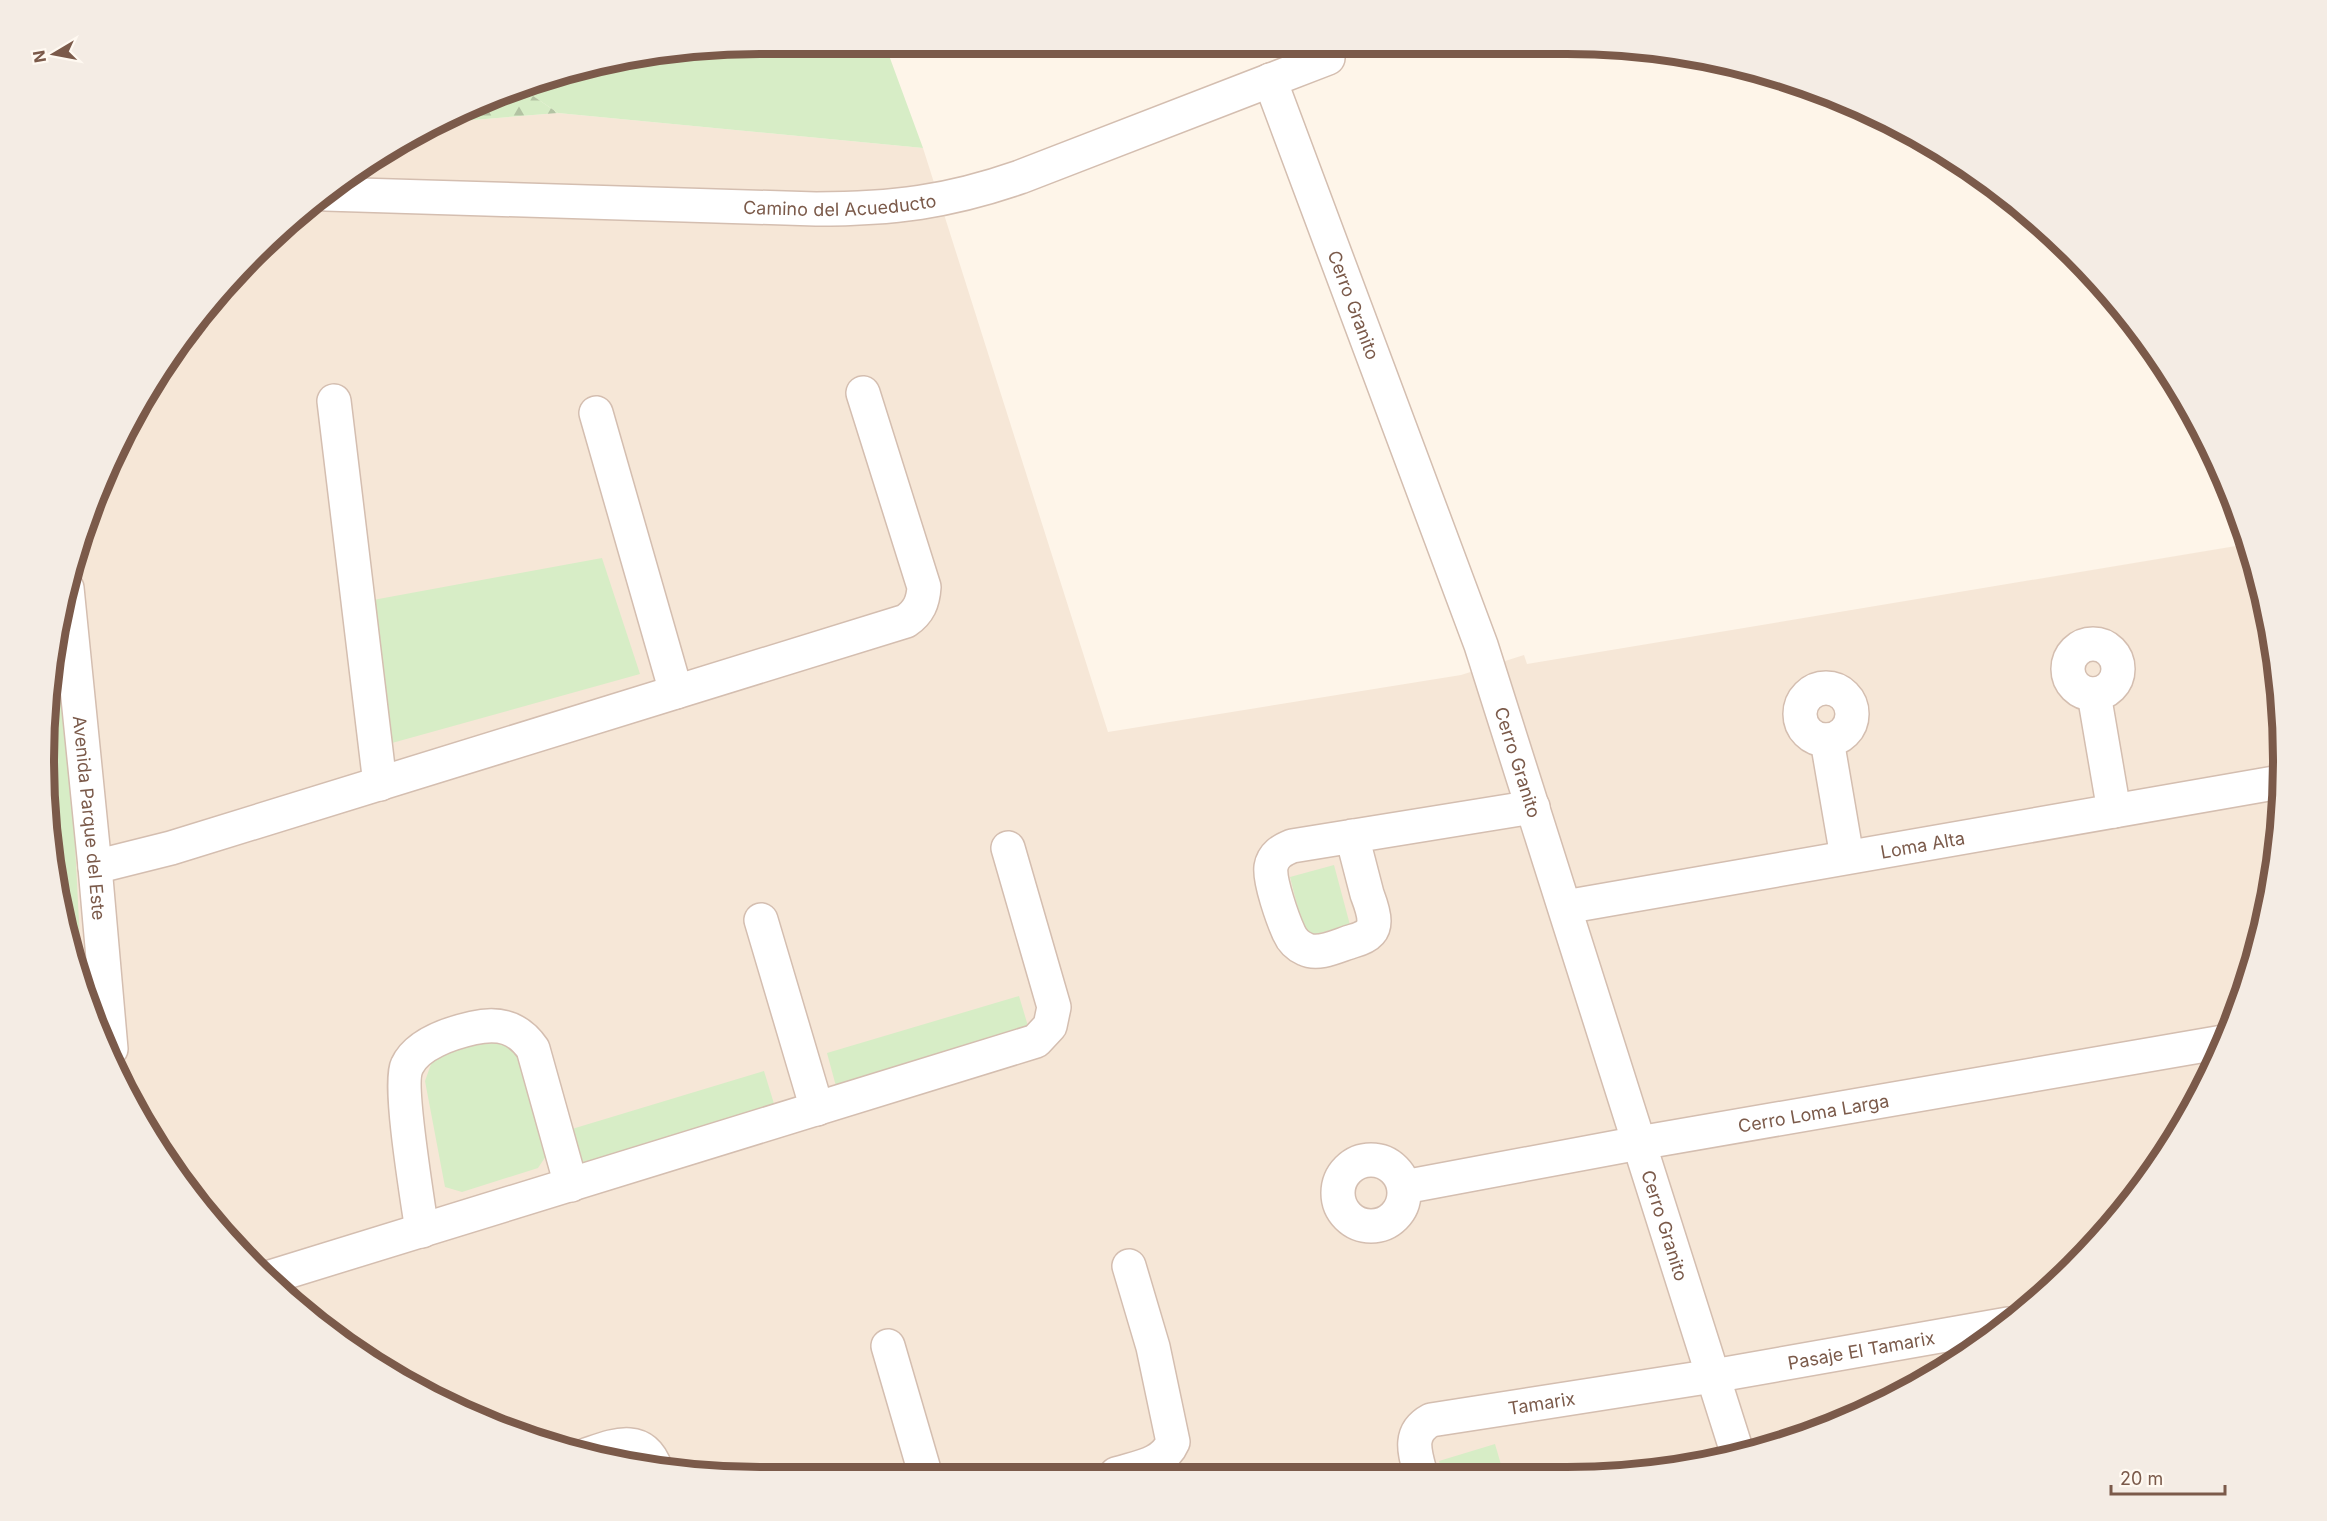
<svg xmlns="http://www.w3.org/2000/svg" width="2327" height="1521" font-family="Inter,sans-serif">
<defs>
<pattern id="forest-firs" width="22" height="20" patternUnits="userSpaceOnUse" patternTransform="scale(1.5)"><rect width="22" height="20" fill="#d7edc6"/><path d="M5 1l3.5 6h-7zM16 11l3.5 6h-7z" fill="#b3c3a3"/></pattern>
</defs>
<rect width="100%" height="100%" fill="#fef5e9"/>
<path fill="#f6e7d7" d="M558 113 923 148 1108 732 1461 675 1524 655 1527 664 2248 544 2259 575 2282 714 2277 854 2245 991 2187 1119 2105 1233 2003 1330 1883 1404 1752 1453 1613 1476 667 1471 575 1453 444 1404 287 1299 221 1233 140 1119 68 946 50 854 45 714 57 620 98 486 192 324 254 253 362 165 448 122Z"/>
<path fill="#d7edc6" d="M667 50H887L923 148 558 113 520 87 530 81Z
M602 558 640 674 392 743 373 600Z
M57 620 70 749 82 979 68 946 62 918 49 681Z
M1334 865 1350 925 1305 937 1290 877Z
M1019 996 1028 1026 837 1090 827 1053Z
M492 1037 515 1041 546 1156 538 1168 462 1192 445 1187 425 1081 431 1064 441 1050Z
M764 1071 775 1107 582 1165 572 1129Z
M1495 1444 1504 1475H1443L1439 1461Z"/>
<path fill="url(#forest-firs)" d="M520 87 558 113 448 122Z"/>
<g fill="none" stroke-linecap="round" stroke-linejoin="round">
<g stroke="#d4beb0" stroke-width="36">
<g id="street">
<path id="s1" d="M1270 80 1481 645 1738 1455"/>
<path id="s2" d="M326 194 816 209C893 209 948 202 1020 177L1328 58"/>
<path d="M334 401 380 784"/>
<path d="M596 413 676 692"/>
<path id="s3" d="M67 588 95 867 111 1049"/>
<circle cx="2093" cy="669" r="25"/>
<circle cx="1826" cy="714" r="26"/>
<path d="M2094 694 2114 811"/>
<path d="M1827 740 1847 857"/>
<path d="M1352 836C1357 856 1362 875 1367 894 1370 902 1374 912 1374 921 1374 933 1364 938 1353 941 1339 945 1319 956 1305 949 1298 946 1292 940 1289 933 1283 920 1269 881 1271 867 1273 855 1282 850 1292 846L1533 807"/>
<path d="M95 867 171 848 906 621C919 612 923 602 924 587L863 393"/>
<path id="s4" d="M1565 907 2280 782"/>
<path d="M761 920 817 1109"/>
<circle cx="1371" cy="1193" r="33"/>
<path id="s5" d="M1404 1187 1639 1143 2223 1042"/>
<path d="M422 1231C418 1203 398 1084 407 1066 417 1044 451 1033 473 1028 499 1022 518 1027 533 1049L571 1185"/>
<path d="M267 1278 1036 1041 1050 1026 1054 1007 1008 848"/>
<path d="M888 1346 925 1473"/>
<path d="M586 1455C613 1446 643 1432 656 1469"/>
<path d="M1116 1474C1138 1467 1163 1465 1173 1442L1153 1347 1129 1266"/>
<path id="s6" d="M1421 1475C1415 1453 1407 1433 1431 1420L1713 1376 2008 1324"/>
</g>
</g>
<use href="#street" stroke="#fff" stroke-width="33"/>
</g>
<g text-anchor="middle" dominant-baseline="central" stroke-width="4.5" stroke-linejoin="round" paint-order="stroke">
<g font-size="18" fill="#7b5a4a" stroke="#fff9f1">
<text stroke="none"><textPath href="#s2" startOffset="514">Camino del Acueducto</textPath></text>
<text stroke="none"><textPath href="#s1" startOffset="240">Cerro Granito</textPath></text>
<text stroke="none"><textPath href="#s1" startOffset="726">Cerro Granito</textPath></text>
<text stroke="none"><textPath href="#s3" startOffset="231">Avenida Parque del Este</textPath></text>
<text stroke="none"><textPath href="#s4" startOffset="363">Loma Alta</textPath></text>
<text stroke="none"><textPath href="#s5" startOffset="416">Cerro Loma Larga</textPath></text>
<text stroke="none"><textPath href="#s1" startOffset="1212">Cerro Granito</textPath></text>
<text stroke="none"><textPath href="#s6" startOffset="498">Pasaje El Tamarix</textPath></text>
<text stroke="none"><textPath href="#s6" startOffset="174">Tamarix</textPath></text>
</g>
</g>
<path d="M0 0H2327V1521H0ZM760 54H1567A706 706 0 0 1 2273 760V761A706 706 0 0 1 1567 1467H760A706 706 0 0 1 54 761V760A706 706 0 0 1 760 54Z" fill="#f4ece4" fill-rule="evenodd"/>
<path fill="none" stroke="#7b5a4a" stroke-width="8" d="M760 54H1567A706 706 0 0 1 2273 760V761A706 706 0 0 1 1567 1467H760A706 706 0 0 1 54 761V760A706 706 0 0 1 760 54Z"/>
<g transform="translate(54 54) rotate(260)" stroke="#fff9f1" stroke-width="4.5" paint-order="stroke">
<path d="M0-4.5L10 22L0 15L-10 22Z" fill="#7b5a4a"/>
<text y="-9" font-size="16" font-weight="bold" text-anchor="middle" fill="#7b5a4a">N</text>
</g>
<path d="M2111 1485v9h114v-9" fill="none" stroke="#7b5a4a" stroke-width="3"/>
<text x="2120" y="1485" font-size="18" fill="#7b5a4a" stroke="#fff9f1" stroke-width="4.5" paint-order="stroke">20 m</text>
</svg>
